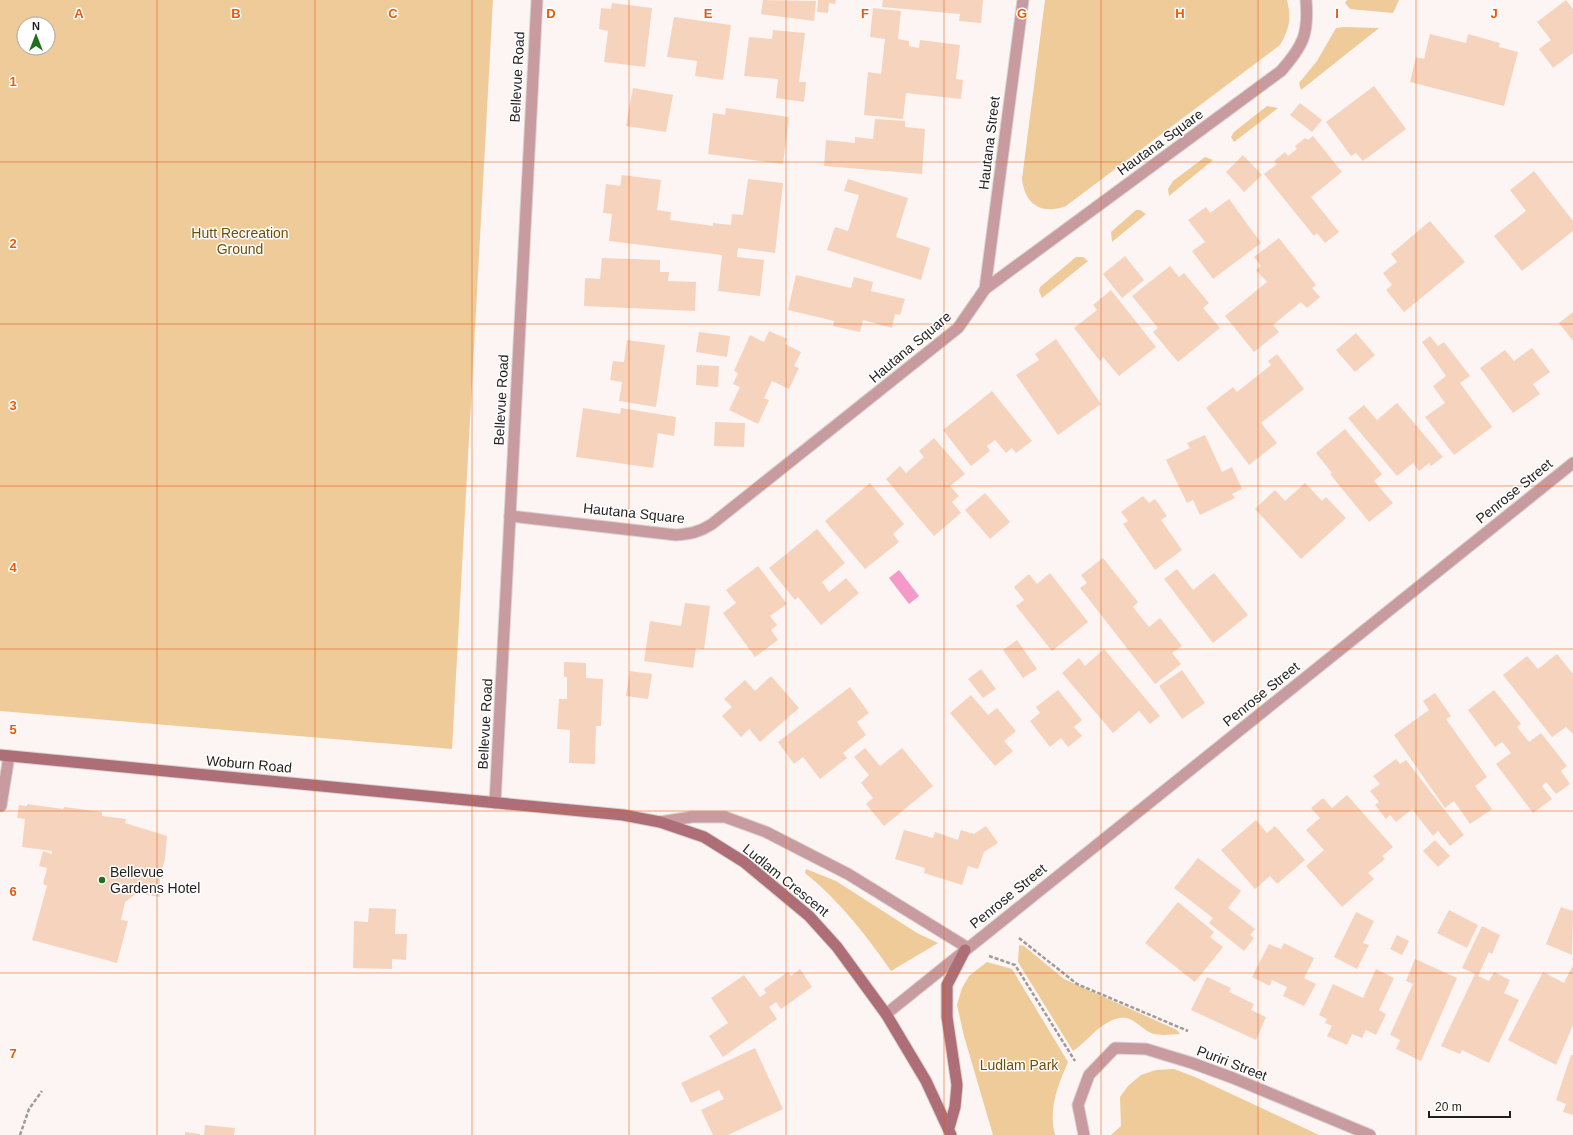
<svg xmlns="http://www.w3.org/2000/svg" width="1573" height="1135" font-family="Arial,sans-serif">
<rect width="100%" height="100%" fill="#fdf5f3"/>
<path fill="#eecb99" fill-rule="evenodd" d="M0 0H493L452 749 0 711ZM24 24H48V48H24Z
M1045 0H1287C1292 19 1289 29 1280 45L1066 206C1042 215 1025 205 1022 179Z
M1347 0H1399L1393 13 1350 9 1345 3Z
M1344 27 1379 28 1301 90 1299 83 1317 61 1336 28Z
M1267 106 1278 108 1234 142 1231 137 1234 132Z
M1205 157 1213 160 1169 196 1168 189 1173 181Z
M1136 210H1140L1146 214 1112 242 1111 232Z
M1076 257H1083L1088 261 1042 298 1039 291 1040 287Z
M806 869 836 881 917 933 938 943 891 971C866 935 839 900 805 873Z
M1020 945 1024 946 1064 979 1177 1030 1180 1034C1172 1034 1162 1036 1155 1034 1141 1031 1135 1015 1119 1018 1100 1022 1088 1041 1073 1051L1018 962 1019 946Z
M987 962 1012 969 1068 1062C1058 1085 1048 1109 1055 1135H993L964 1036 957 1005 962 988 969 976Z
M1174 1069 1195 1077 1319 1135H1111L1121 1126 1120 1097 1128 1086 1141 1075 1156 1070Z"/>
<path fill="#f59ac8" d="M899 570 919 596 909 604 889 578Z"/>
<path fill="#f6d3bd" d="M763 0 816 1 814 21 761 14Z
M818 0H836L835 4 829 3 828 13 817 12Z
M883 0H983L981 23 959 21 960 14 882 7Z
M1566 0 1573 9V53L1553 68 1539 49 1551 40 1537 22Z
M612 3 652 8 645 67 604 62 608 31 599 29 601 8 611 9Z
M873 8 901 11 898 39 909 41V46L919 48 920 40 960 45 956 79 963 80 961 99 906 93 903 119 864 115 868 72 881 74 885 39 870 37Z
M674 17 731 25 723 80 695 76 697 61 667 57Z
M773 30 805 33 799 82H806L804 102 776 98 778 79 744 76 749 37 772 39Z
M1430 34 1466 43 1468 34 1500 43 1499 47 1518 52 1504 106 1410 82 1416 57 1424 59Z
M1374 86 1406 129 1363 161 1356 153 1351 156 1326 122Z
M633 88 673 95 666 132 626 126Z
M1300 103 1322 120 1312 132 1290 115Z
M726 108 789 117 783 164 708 154 713 113 725 115Z
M875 119 905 121V127L925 129 922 174 824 166 826 140 855 143V137L873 139Z
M1313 136 1342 172 1311 197 1339 232 1325 243 1317 233 1314 236 1264 174 1277 164 1274 161 1285 152 1288 156 1297 149 1295 146 1305 138 1308 140Z
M1243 155 1262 175 1244 192 1226 172Z
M1534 171 1573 221V231L1522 271 1494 236 1526 211 1510 190Z
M622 175 661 180 657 210 671 212 670 220 713 226V223L731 225 732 214 743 215 748 179 783 183 775 253 738 248 737 257 764 260 760 296 718 291 722 255 609 241 612 214 603 213 606 184 620 186Z
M848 179 908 198 896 237 930 248 921 280 827 250 835 227 848 231 859 195 844 191Z
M1229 199 1261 243 1213 279 1192 251 1205 242 1188 220 1206 207 1210 213Z
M1430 221 1465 262 1404 312 1386 290 1392 285 1383 273 1397 262 1391 254Z
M1279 238 1316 285 1312 288 1320 297 1307 308 1301 302 1273 325 1279 332 1254 352 1225 316 1267 282 1256 270 1261 266 1254 257Z
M1125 256 1144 280 1122 298 1103 274Z
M602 258 660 260V272H669L668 281 696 282 695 311 584 306 585 278 600 279Z
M1170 266 1179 277 1184 273 1209 303 1203 308 1220 328 1178 362 1153 332 1158 328 1132 296Z
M796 275 851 288 854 277 873 282 871 291 905 299 900 315 895 314 892 328 863 320 860 332 833 326 834 321 788 310Z
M1111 290 1156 347 1119 376 1103 357 1100 361 1074 328 1097 310 1093 305Z
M1573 312V341L1559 323Z
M769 331 787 339 785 344 801 352 794 366 799 368 789 389 772 381 764 398 769 400 758 424 729 410 740 387 733 384 738 373 734 371 750 335 764 342Z
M699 332 730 336 727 357 696 352Z
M1356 333 1375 355 1355 372 1336 350Z
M1430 336 1438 346 1444 342 1470 376 1460 383 1492 427 1454 455 1425 417 1445 403 1433 386 1446 376 1422 342Z
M1056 339 1101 404 1058 435 1016 375 1039 360 1035 354Z
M627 340 665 345 656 407 619 401 622 382 610 380 613 361 624 362Z
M1532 348 1550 372 1533 384 1540 394 1513 413 1480 368 1505 350 1514 361Z
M1277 354 1304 389 1261 423 1277 443 1249 465 1206 408 1233 387 1237 392 1271 365 1268 361Z
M697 365 719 366 718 387 696 385Z
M992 391 1032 441 1016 453 1012 448 1006 453 995 440 987 446 990 451 971 466 943 430Z
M1397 403 1443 457 1431 466 1429 463 1419 471 1413 463 1397 476 1348 418 1364 405 1377 420Z
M583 408 620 414 621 408 676 417 674 436 658 433 653 468 576 457Z
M715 422 745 423 744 447 714 446Z
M1345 429 1382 474 1374 481 1393 503 1369 522 1330 474 1332 473 1316 453Z
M1205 435 1222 472 1232 467 1242 489 1232 494 1235 498 1200 515 1193 500 1187 503 1166 460 1190 448 1187 443Z
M934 438 965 474 950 486 959 496 952 502 961 513 934 536 886 479 900 466 906 473 924 457 919 451Z
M870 483 904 524 893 534 899 542 865 569 825 521Z
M1305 483 1322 501 1326 497 1346 518 1301 559 1255 509 1275 490 1285 501Z
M985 493 1010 522 990 539 965 510Z
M1143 496 1149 503 1155 499 1167 516 1161 520 1182 550 1155 570 1123 524 1128 521 1121 512Z
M817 529 845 563 822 582 829 592 846 578 859 593 821 625 798 597 795 600 769 568Z
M1103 558 1138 602 1133 607 1149 627 1160 618 1182 646 1172 653 1181 664 1155 684 1080 588 1087 583 1081 575Z
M758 566 787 604 770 616 777 625 771 630 778 640 755 657 723 613 736 603 726 590Z
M1177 569 1193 590 1214 573 1248 615 1213 643 1164 579Z
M1050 573 1088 622 1052 651 1016 606 1024 600 1014 587 1029 574 1037 584Z
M685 603 710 606 704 649 696 648 693 668 644 661 650 621 681 626Z
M1017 640 1037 669 1023 678 1003 650Z
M1104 649 1160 716 1150 724 1139 711 1113 733 1062 673 1079 658 1085 666Z
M1557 654 1573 674V734L1566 727 1552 737 1503 675 1527 656 1538 669Z
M564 662 586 663V678L603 679 601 726H596L595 764 569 763 570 730 557 729 559 699H567V677H564Z
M981 669 996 689 983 698 968 679Z
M1182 670 1205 703 1182 719 1159 686Z
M630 671 652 674 648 699 626 696Z
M771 676 799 708 760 742 749 729 741 737 722 716 732 707 724 699 745 680 755 691Z
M850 687 869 713 857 722 866 735 843 753 847 758 820 779 803 757 794 764 778 742Z
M1058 690 1082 720 1074 727 1082 736 1068 747 1061 738 1050 747 1030 721 1040 713 1036 707Z
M1494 690 1521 724 1517 727 1529 742 1541 733 1567 766 1561 771 1570 784 1556 794 1546 782 1542 786 1552 799 1533 813 1496 764 1511 753 1502 742 1495 747 1468 710Z
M1435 693 1451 716 1446 719 1487 777 1475 786 1492 809 1470 824 1454 801 1445 808 1394 735 1429 710 1423 701Z
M971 695 988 715 997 708 1016 731 1004 741 1013 751 995 766 950 713Z
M865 748 880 766 902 748 933 786 884 826 866 804 873 798 861 783 869 775 854 757Z
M1396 759 1400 764 1406 760 1464 835 1450 846 1438 831 1433 836 1412 809 1396 822 1390 815 1386 819 1375 805 1379 802 1370 791 1380 784 1373 776Z
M1347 795 1393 847 1382 856 1385 859 1368 873 1374 879 1342 907 1306 866 1324 850 1306 830 1320 818 1311 808 1323 798 1332 808Z
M27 804 63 809 64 807 102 812V816L126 819 125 823 167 836 165 859 160 876V897L137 893 125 902 121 920 128 921 117 963 32 940 47 886 43 884 47 868 39 866 43 851 52 854V851L22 847 25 819 17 818 19 805 27 806Z
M1256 820 1267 833 1275 826 1305 860 1277 884 1270 876 1255 889 1221 850Z
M986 826 998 843 984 852 978 869 968 866 962 885 924 873 925 868 895 859 904 830 933 838 935 832 958 840 961 830 974 834Z
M1435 840 1450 856 1438 867 1423 851Z
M1198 858 1241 891 1228 908 1255 929 1250 935 1254 938 1244 951 1209 923 1213 918 1174 888Z
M1178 902 1214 932 1210 937 1223 947 1195 982 1145 943Z
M1561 907 1573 911 1572 955 1546 944Z
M369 908 396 909 395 934H407L406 960 392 959V969L353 968 354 921 368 922Z
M1449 910 1478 925 1467 948 1437 933Z
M1356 912 1374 921 1363 943 1369 945 1357 969 1334 957Z
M1482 926 1500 935 1492 954 1489 952 1478 976 1489 981 1494 972 1510 980 1504 993 1519 1000 1489 1063 1462 1050 1460 1054 1441 1046 1475 974 1462 968Z
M1397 935 1409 941 1402 955 1390 949Z
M1284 943 1314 958 1304 978 1316 984 1304 1006 1283 996 1287 987 1272 980 1270 986 1252 977 1269 944 1281 949Z
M1415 959 1457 978 1421 1061 1396 1049 1400 1040 1390 1035 1413 984 1406 981Z
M1573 965V1025L1556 1065 1508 1040 1543 972 1564 983Z
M800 969 812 987 781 1009 776 1002 769 1007 777 1019 723 1057 709 1036 728 1023 711 998 744 975 760 997 766 993 764 989 788 972 791 976Z
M1376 969 1394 978 1379 1010 1386 1014 1376 1035 1366 1030 1362 1038 1352 1034 1347 1045 1327 1036 1332 1026 1325 1023 1327 1019 1319 1015 1333 984 1363 998Z
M1207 977 1231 988 1229 992 1254 1004 1251 1010 1266 1017 1256 1040 1191 1010Z
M755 1048 783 1109 728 1135H713L701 1110 724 1099 719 1090 691 1103 681 1083Z
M1571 1055H1573V1115L1563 1112 1566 1104 1556 1100Z
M205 1125 235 1128 234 1135H204Z
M185 1132 200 1134V1135H185Z"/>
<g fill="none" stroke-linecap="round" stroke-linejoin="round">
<g stroke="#dad3d1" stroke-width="13">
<path id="service" d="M1 806 9 756"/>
</g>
<g stroke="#dad3d1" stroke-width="13">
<path id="minor" d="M985 289 1023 0
M510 516 676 535C690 534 700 532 712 524L958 328 985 289 1281 71C1303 46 1309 34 1306 0
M660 822 692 817H725L766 832 848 874 968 948
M886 1014 1573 463
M1084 1135 1078 1105 1089 1075 1115 1048 1146 1049 1192 1063 1233 1078 1370 1135"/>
</g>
<g stroke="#dad3d1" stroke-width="13">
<path id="tertiary" d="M495 803 537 0"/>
</g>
<g stroke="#dad3d1" stroke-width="13">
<path id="secondary" d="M0 755 623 815 660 822 704 837 744 862 809 916 837 947 886 1014 926 1081 951 1135
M949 1128 955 1107 957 1085 947 1017V985L965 950"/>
</g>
<path stroke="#a09a98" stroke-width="2.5" stroke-dasharray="4 2" stroke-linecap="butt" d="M1019 938 1077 984 1188 1031
M989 956 1015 965 1075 1061
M20 1135 29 1109 42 1091"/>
<use href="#service" stroke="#c89ba0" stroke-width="11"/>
<use href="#minor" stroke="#c89ba0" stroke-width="11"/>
<use href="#tertiary" stroke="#c89ba0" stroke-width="11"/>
<use href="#secondary" stroke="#ae6e77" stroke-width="11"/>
</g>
<path fill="none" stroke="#e8590c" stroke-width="1" stroke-opacity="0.55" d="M157 0V1135M315 0V1135M472 0V1135M629 0V1135M786 0V1135M944 0V1135M1101 0V1135M1258 0V1135M1416 0V1135M0 162H1573M0 324H1573M0 486H1573M0 649H1573M0 811H1573M0 973H1573"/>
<circle fill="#1d711c" stroke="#fff" stroke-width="1.5" cx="102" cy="880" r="4"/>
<g text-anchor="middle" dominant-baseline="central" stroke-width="3" stroke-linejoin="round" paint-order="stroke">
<g font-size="14" fill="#211e1d" stroke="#fff">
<text transform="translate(517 77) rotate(-87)">Bellevue Road</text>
<text transform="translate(1160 142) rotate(-36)">Hautana Square</text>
<text transform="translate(989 143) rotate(-83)">Hautana Street</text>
<text transform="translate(910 347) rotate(-40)">Hautana Square</text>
<text transform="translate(501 400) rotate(-87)">Bellevue Road</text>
<text transform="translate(1514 491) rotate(-39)">Penrose Street</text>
<text transform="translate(634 513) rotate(6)">Hautana Square</text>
<text transform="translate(1261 694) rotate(-39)">Penrose Street</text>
<text transform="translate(485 724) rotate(-87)">Bellevue Road</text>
<text transform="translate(249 764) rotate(5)">Woburn Road</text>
<text transform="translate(786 880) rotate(39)">Ludlam Crescent</text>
<text transform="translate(1008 896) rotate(-39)">Penrose Street</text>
<text transform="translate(1232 1063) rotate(21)">Puriri Street</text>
</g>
<g font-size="14" fill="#704c05" stroke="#fff">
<text x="240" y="233">Hutt Recreation<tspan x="240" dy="16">Ground</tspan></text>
<text x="1019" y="1065">Ludlam Park</text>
</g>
<g font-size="14" fill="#211e1d" stroke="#fff" text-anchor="start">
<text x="110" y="872">Bellevue<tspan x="110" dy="16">Gardens Hotel</tspan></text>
</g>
</g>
<g font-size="13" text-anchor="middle" font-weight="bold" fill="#e8590c" stroke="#fff" stroke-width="3" stroke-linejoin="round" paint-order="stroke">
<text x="79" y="18">A</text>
<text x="236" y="18">B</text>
<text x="393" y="18">C</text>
<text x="551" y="18">D</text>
<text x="708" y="18">E</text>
<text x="865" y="18">F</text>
<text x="1022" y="18">G</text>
<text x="1180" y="18">H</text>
<text x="1337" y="18">I</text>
<text x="1494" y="18">J</text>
<text x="13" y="86">1</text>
<text x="13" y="248">2</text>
<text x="13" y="410">3</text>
<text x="13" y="572">4</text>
<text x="13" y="734">5</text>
<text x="13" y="896">6</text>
<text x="13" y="1058">7</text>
</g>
<g transform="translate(36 36)"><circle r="19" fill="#ffffff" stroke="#a6a5a5"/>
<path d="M0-3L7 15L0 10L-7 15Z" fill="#1d711c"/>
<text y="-6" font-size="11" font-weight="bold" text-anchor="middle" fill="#211e1d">N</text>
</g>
<path d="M1429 1111v6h81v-6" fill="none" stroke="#211e1d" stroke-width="2"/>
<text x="1435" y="1111" font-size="12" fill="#211e1d" stroke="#ffffff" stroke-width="3" paint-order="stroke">20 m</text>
</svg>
